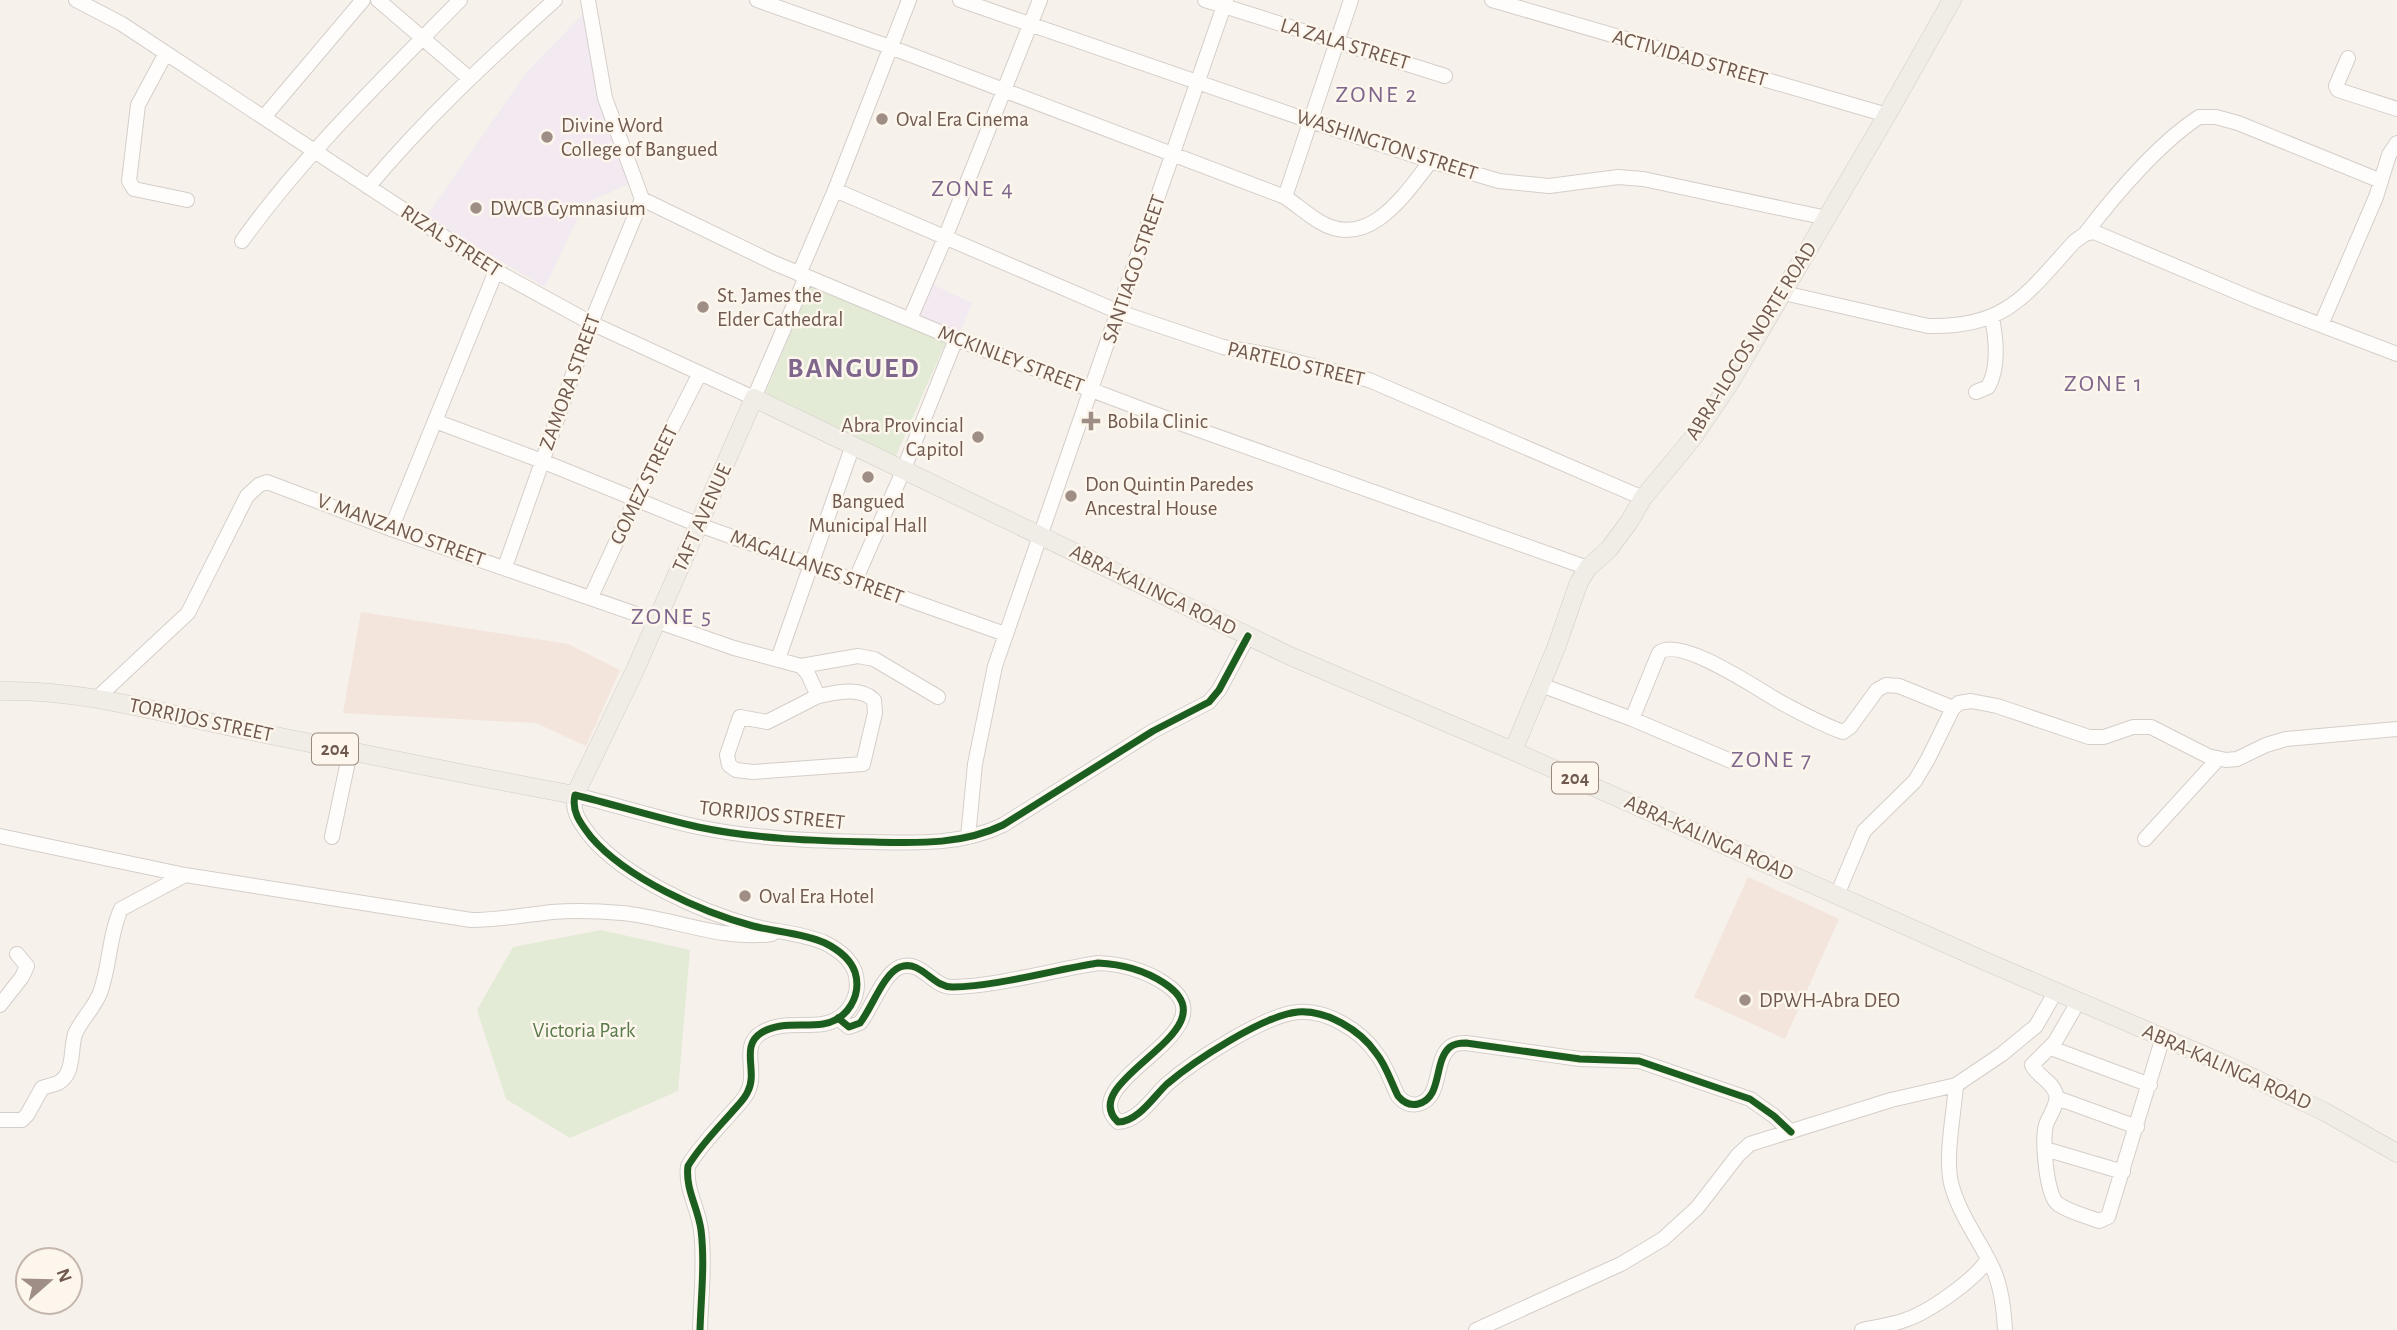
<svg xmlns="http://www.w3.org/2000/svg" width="2397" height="1330" font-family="'Alegreya Sans',sans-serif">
<rect width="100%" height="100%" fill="#f6f1ea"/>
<path fill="#f3e4dc" d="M361 612 568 644 620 670 586 746 536 723 343 713Z
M1748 877 1839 919 1785 1039 1694 997Z"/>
<path fill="#f2e9f1" d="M586 11 596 90 629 184 585 203 545 287 426 217 526 73Z
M929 283 972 303 960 333 916 314Z"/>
<path fill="#e3ebd6" d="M811 284 948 337 894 460 764 397Z
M601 930 690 950 678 1091 570 1138 506 1099 477 1010 513 947Z"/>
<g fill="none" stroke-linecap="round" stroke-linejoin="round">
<g stroke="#d5cec9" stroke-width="16">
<path id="minor" d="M76 0 122 24 496 271 591 323 754 398 806 277
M378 0 469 78
M588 0 605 98 642 199
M757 0 890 47 1285 197C1297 205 1308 215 1320 222 1369 251 1405 194 1431 161
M960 0 1310 121 1431 161 1499 181 1549 186 1618 177 1643 179 1827 218
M1205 0 1445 76
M1492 0 1887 115
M166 53 138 105 129 181 134 189 187 200
M2348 58 2336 86 2338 90 2397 109
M264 117 363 0
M368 187C425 119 489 59 555 0
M835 190 1119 312 1223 347 1265 354 1369 380 1643 498
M1285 197 1351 0
M642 199 774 263 956 339 1171 420 1588 568
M2085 234C2114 196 2159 143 2199 117H2216L2238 123 2381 181
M242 241C305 153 384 78 460 0
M799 274 835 190 909 0
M1784 293 1928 326C2006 328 2026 295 2074 242L2085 234 2094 232 2258 301 2397 354
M910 319 945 238 1040 0
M2321 325 2376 197 2389 155 2397 143
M1976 392 1988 387C1999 368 1996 338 1992 318
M435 421 542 461 699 525 1005 634
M391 529 496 271
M505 567 591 323 642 199
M855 581 903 471 956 339
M591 597 636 499 700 373
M778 659 853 445
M801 666 808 674 818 696C835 693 859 686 874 700L875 713 863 764 753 772 736 770 729 765 727 755 740 717 767 722 818 696
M1541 685 1632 719 1731 761
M96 699 188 613 247 496 259 485 267 482 391 529 734 648 801 666 858 656 874 659 938 697
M1632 719 1659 653C1679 634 1763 693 1784 704 1803 714 1823 725 1843 732L1850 727 1877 690 1886 685 1899 686 1953 708
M0 836 185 875 471 920C498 920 525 915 552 912 575 910 600 911 622 913 673 918 721 941 772 934
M332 837 350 752
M968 837 975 764 995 666 1226 0
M2145 839 2217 760
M1837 895 1864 831 1915 781 1928 759 1953 708 1959 703 1971 701 1997 706 2089 737H2104L2133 727H2151L2208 756 2226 760 2237 759 2266 745 2286 739 2397 729
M2078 1002 2055 1042 2032 1065C2037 1076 2053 1082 2056 1094 2059 1103 2049 1116 2046 1125 2042 1139 2046 1196 2058 1204 2069 1212 2086 1216 2099 1221L2108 1217 2163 1037
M0 1005 22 977 27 966 17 954
M838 1018 849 1027 860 1023C872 1008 883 974 900 967 921 959 933 988 953 987 998 986 1053 970 1098 963 1122 964 1144 970 1164 983 1238 1031 1073 1079 1118 1122 1138 1122 1154 1096 1167 1084 1194 1061 1264 1015 1298 1012 1327 1010 1360 1030 1376 1053 1386 1065 1391 1082 1398 1096 1403 1102 1409 1106 1418 1104 1443 1098 1433 1061 1450 1047 1455 1043 1461 1043 1466 1043L1580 1059 1639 1061 1750 1099 1774 1116 1791 1132
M2051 1048 2150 1085
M1956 1085C1954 1114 1945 1155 1951 1183 1959 1215 1981 1242 1994 1271 2002 1290 2004 1310 2005 1330
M2057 1098 2137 1127
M0 1120H22L27 1115 42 1088C47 1086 53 1085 58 1083 75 1074 70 1050 75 1034 81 1020 94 1008 100 993 110 966 109 935 121 909L185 875
M2045 1149 2123 1172
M700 1330C701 1297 705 1263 701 1230 698 1207 685 1189 688 1166 700 1146 717 1129 732 1112 737 1106 745 1099 748 1091 758 1072 740 1046 761 1033 780 1021 802 1027 823 1024 848 1020 862 995 855 972 850 958 837 949 825 943 803 933 776 932 753 926 701 912 626 878 591 837 581 824 571 812 575 795 616 805 657 818 698 827 755 839 815 841 873 842 917 843 962 845 1003 825L1153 731 1209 702 1219 690 1248 636
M1476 1330 1621 1264 1663 1239 1697 1208 1738 1155 1750 1144 1891 1100 1956 1085 2002 1054 2036 1026 2056 991
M1862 1330C1877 1327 1891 1325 1905 1320 1929 1312 1975 1280 1988 1259"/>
</g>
<g stroke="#d4ccc7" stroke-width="19">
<path id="major" d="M0 691C80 689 158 712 236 728 349 751 461 774 575 795L636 668 754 398 1290 656 1513 751 1987 962 2220 1062 2325 1112 2397 1153
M1513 751 1556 648 1579 582 1588 568 1609 549 1629 522 1643 498 1692 439 1728 386 1887 115 1952 0"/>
</g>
<use href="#minor" stroke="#fefdfc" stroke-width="14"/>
<use href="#major" stroke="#f0ece6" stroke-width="18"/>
<g stroke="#fdf6ec" stroke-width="11">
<path id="cycleway" d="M838 1018 849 1027 860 1023C872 1008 883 974 900 967 921 959 933 988 953 987 998 986 1053 970 1098 963 1122 964 1144 970 1164 983 1238 1031 1073 1079 1118 1122 1138 1122 1154 1096 1167 1084 1194 1061 1264 1015 1298 1012 1327 1010 1360 1030 1376 1053 1386 1065 1391 1082 1398 1096 1403 1102 1409 1106 1418 1104 1443 1098 1433 1061 1450 1047 1455 1043 1461 1043 1466 1043L1580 1059 1639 1061 1750 1099 1774 1116 1791 1132
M700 1330C701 1297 705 1263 701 1230 698 1207 685 1189 688 1166 700 1146 717 1129 732 1112 737 1106 745 1099 748 1091 758 1072 740 1046 761 1033 780 1021 802 1027 823 1024 848 1020 862 995 855 972 850 958 837 949 825 943 803 933 776 932 753 926 701 912 626 878 591 837 581 824 571 812 575 795 616 805 657 818 698 827 755 839 815 841 873 842 917 843 962 845 1003 825L1153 731 1209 702 1219 690 1248 636"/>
</g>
<use href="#cycleway" stroke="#1b5e20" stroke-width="7"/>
</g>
<g fill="#9f8e85" stroke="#fdf6ec" stroke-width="2.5">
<circle cx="882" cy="119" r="7"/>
<circle cx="547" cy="137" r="7"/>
<circle cx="476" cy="208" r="7"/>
<circle cx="703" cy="307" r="7"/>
<path d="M1087.5 410.5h7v7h7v7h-7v7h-7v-7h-7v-7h7z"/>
<circle cx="978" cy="437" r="7"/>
<circle cx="868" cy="477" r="7"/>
<circle cx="1071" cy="496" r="7"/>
<circle cx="745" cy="896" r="7"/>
<circle cx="1745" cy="1000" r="7"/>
</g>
<g text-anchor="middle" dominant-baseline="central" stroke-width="5" stroke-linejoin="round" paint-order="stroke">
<g fill="#fdf6ec" stroke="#9a887d" stroke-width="2">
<rect x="312" y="733.5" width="46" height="31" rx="5"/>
<rect x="1552" y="762.5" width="46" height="31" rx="5"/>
</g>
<g font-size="19" font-weight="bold" fill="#70594e">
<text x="335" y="749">204</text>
<text x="1575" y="778">204</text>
</g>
<g font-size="21" fill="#70594e" stroke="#fdf6ec">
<text transform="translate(1345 44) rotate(17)">LA ZALA STREET</text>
<text transform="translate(1690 58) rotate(16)">ACTIVIDAD STREET</text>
<text transform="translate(1387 145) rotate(18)">WASHINGTON STREET</text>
<text transform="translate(451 241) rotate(33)">RIZAL STREET</text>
<text transform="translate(1134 269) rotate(-71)">SANTIAGO STREET</text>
<text transform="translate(1751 341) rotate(-58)">ABRA-ILOCOS NORTE ROAD</text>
<text transform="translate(1011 359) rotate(21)">MCKINLEY STREET</text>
<text transform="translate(1296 364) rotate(13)">PARTELO STREET</text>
<text transform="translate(570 382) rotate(-70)">ZAMORA STREET</text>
<text transform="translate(644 485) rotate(-64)">GOMEZ STREET</text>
<text transform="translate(702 518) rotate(-66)">TAFT AVENUE</text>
<text transform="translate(401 530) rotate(20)">V. MANZANO STREET</text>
<text transform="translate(817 567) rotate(20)">MAGALLANES STREET</text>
<text transform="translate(1153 590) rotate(26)">ABRA-KALINGA ROAD</text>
<text transform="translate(201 720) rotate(12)">TORRIJOS STREET</text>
<text transform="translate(772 815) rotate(6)">TORRIJOS STREET</text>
<text transform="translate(1709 838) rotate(24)">ABRA-KALINGA ROAD</text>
<text transform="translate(2227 1067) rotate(24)">ABRA-KALINGA ROAD</text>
</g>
<g font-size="21" fill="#70594e" stroke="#fdf6ec" text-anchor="start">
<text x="896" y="119">Oval Era Cinema</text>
<text x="561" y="125">Divine Word<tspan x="561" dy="24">College of Bangued</tspan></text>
<text x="490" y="208">DWCB Gymnasium</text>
<text x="717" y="295">St. James the<tspan x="717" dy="24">Elder Cathedral</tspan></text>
<text x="1107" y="421">Bobila Clinic</text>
<text x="964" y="425" text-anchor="end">Abra Provincial<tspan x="964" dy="24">Capitol</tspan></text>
<text x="1085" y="484">Don Quintin Paredes<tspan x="1085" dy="24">Ancestral House</tspan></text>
<text x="868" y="501" text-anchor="middle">Bangued<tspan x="868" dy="24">Municipal Hall</tspan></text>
<text x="759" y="896">Oval Era Hotel</text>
<text x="1759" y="1000">DPWH-Abra DEO</text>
</g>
<g font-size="21" fill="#597a4a" stroke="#fdf6ec">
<text x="584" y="1030">Victoria Park</text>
</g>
<g font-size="24" letter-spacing="2" fill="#7e668c" stroke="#fdf6ec">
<text x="1377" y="95">ZONE 2</text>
<text x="973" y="189">ZONE 4</text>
<text x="2104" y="384">ZONE 1</text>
<text x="672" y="617">ZONE 5</text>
<text x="1772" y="760">ZONE 7</text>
</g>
<g font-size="28" font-weight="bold" letter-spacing="2" fill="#7e668c" stroke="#fdf6ec">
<text x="854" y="369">BANGUED</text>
</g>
</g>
<g transform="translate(49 1281) rotate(70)"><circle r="33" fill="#fdf6ec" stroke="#c5b7ad" stroke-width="2"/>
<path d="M0-5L12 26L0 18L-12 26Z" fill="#9f8e85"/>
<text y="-10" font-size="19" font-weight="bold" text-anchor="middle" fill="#70594e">N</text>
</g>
</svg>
